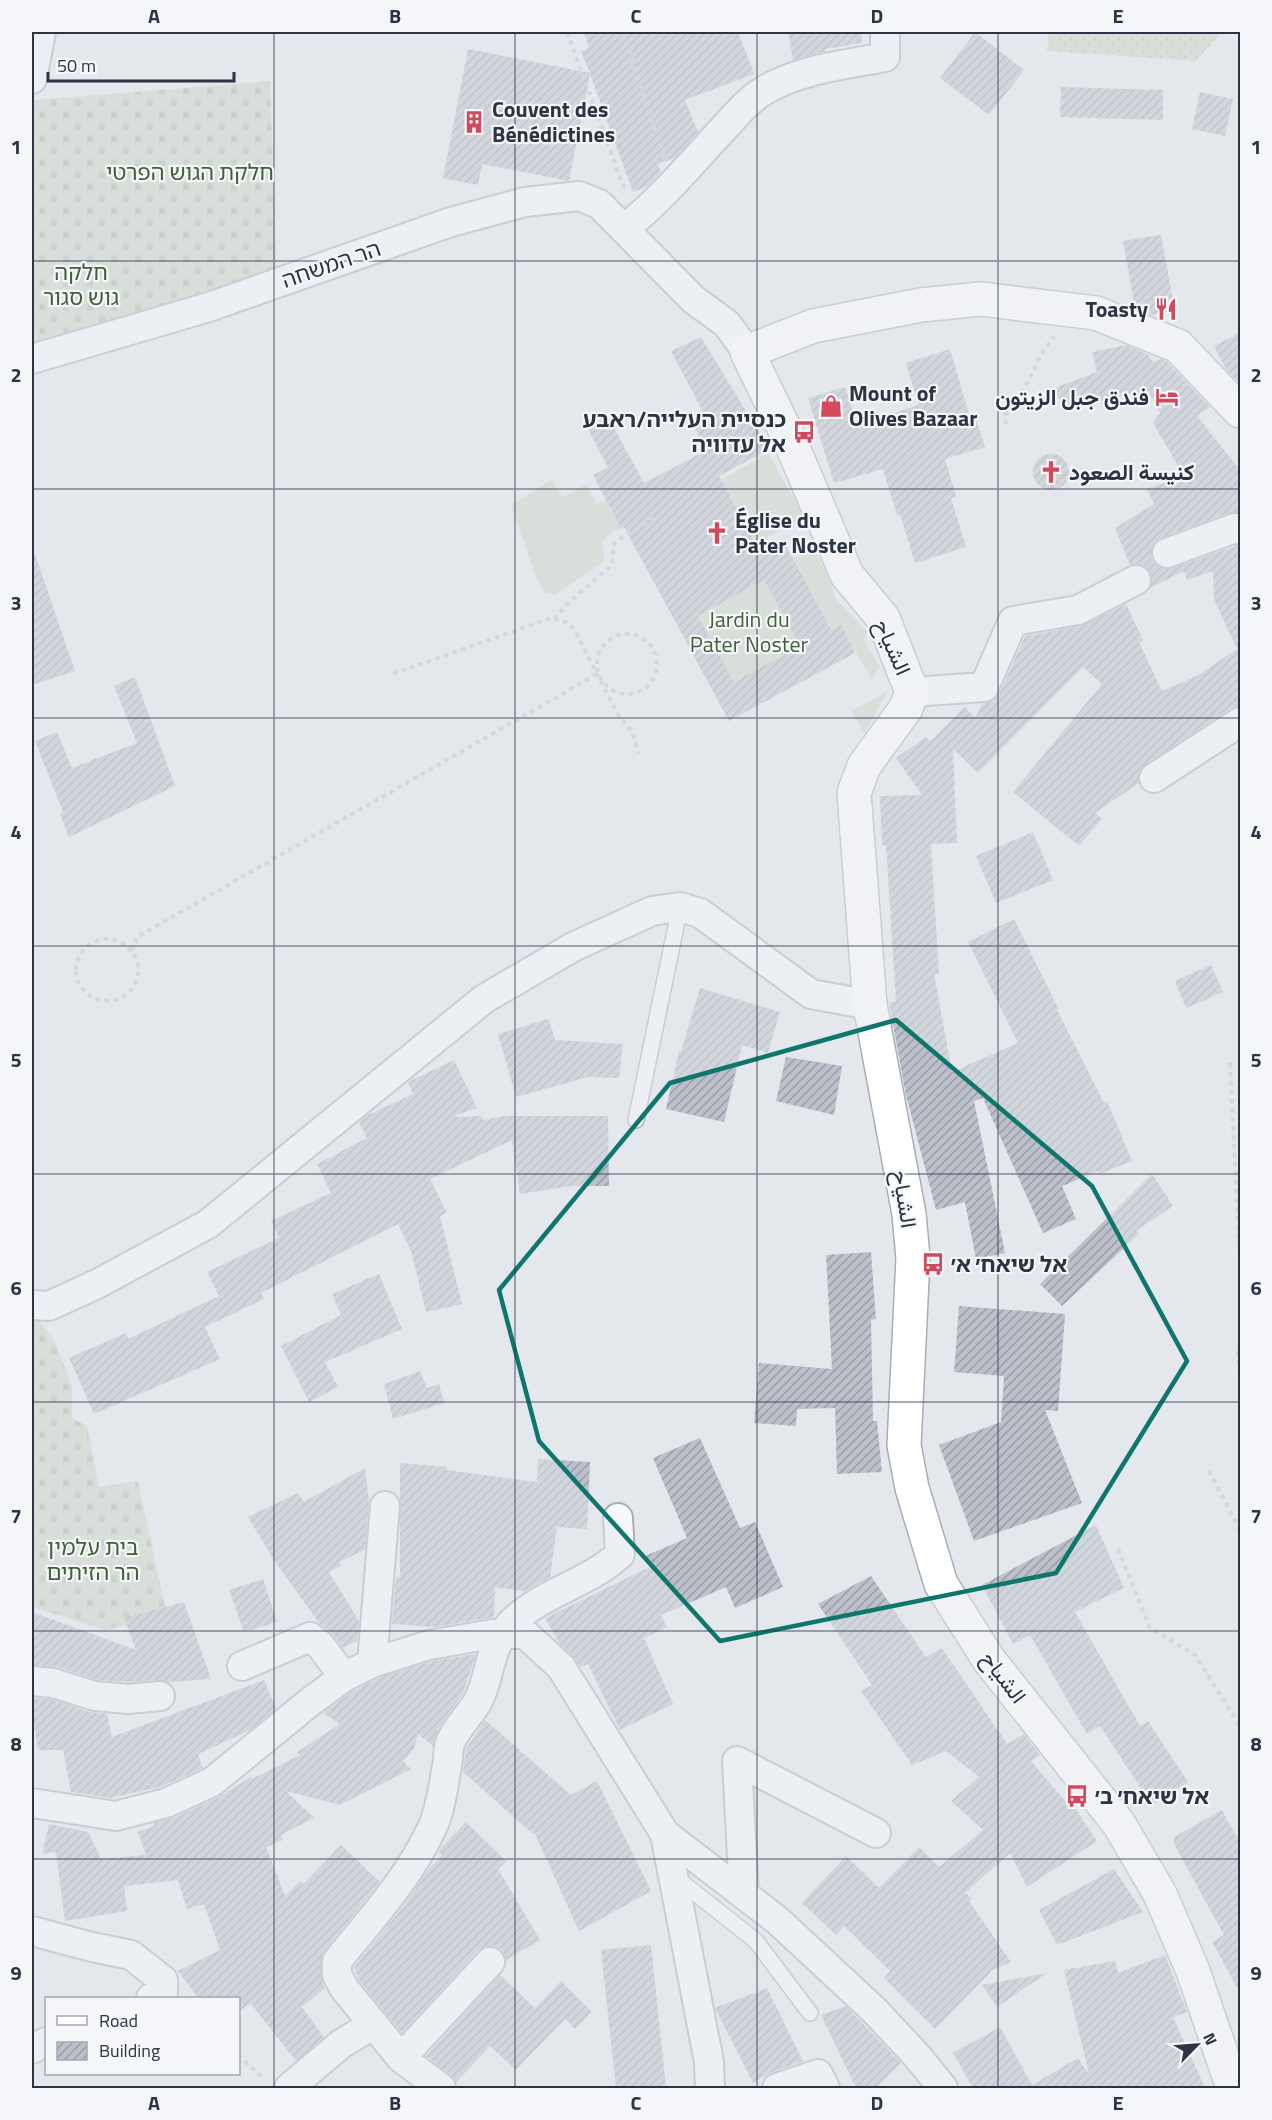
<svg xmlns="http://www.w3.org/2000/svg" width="1272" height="2120" font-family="'Titillium Web',Vazirmatn,'Noto Sans Hebrew',sans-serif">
<defs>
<pattern id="grass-dots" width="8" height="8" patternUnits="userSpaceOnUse" patternTransform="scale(1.5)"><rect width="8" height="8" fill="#c9d6c5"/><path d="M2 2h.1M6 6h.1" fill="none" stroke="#adb8ab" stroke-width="1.8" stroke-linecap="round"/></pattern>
<pattern id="cemetery-stones" width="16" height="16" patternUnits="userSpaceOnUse" patternTransform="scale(1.5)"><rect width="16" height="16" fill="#c9d6c5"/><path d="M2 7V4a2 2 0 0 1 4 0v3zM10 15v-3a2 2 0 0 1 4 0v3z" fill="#adb8ab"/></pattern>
<pattern id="building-hatch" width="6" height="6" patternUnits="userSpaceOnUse" patternTransform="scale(1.5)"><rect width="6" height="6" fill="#bbc0ca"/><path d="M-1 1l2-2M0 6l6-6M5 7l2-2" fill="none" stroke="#989da6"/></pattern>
</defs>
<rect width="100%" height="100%" fill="#e4e7ec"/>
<path fill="url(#grass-dots)" d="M1049 32H1222L1196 61 1047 51Z"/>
<path fill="url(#cemetery-stones)" d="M270 81 277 278 32 357V111L34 100Z
M32 1321H39L55 1342 72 1385V1418L87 1426 99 1487 138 1481 167 1616 106 1630 32 1607Z"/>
<path fill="#c9d6c5" d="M768 453 804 516 756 544 721 480Z
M552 480 562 497 586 485 596 504 606 500 621 529 615 531 602 541 605 561 555 595 548 592 545 594 536 577 511 505Z
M810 544 827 572 836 599 867 631 864 640 880 667 871 679 853 647 823 640 779 565 799 556 798 550Z
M764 580 800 646 734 682 698 616Z
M888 691 864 734 852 711Z"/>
<path fill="url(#building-hatch)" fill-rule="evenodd" d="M584 32H738L754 74 685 100 698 132 675 158 658 164 661 172 646 187 633 192 590 74 569 181 482 164 478 185 443 178 468 49 590 73 581 51 589 48Z
M788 32H861L862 43 825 49 826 51 793 60Z
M975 32 1024 70 989 115 940 78Z
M1061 87 1163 90V120L1060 117Z
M1200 92 1233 99 1225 136 1192 129Z
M1161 235 1175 311 1151 315 1135 309 1123 241Z
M1240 333V384L1226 369 1214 346Z
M701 337 769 449 719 476 760 552 783 540 831 630 841 625 855 653 729 721 624 527 621 529 593 475 608 467 587 427 608 417 644 483 707 450 688 416 702 410 671 351ZM764 580 800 646 734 682 698 616Z
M1126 345 1149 355 1152 362 1161 359 1167 362 1210 407 1197 416 1240 470V513H1229L1161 538 1154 543 1151 551V558L1156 565 1165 569 1173 568 1235 546H1240V706L1231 708 1145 765 1139 771V783L1095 813 1102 819 1079 846 1013 792 1102 684 1083 667 978 773 953 749 957 843 931 844 939 974H934L952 1072 1018 1043 968 942 1014 919 1059 1010H1057L1104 1103 1107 1101 1132 1161 1099 1174 1098 1171 1062 1186 1076 1219 1043 1233 983 1098 974 1101 1005 1253 976 1259 965 1202 936 1210 906 1095 889 1003 896 1001 886 845H882L880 796 922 795 896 758 926 737 930 742 965 707 975 718 982 704 993 701 999 694 1025 636 1081 626 1126 604 1143 640 1139 642 1162 691 1197 676 1237 649 1214 599 1213 571 1187 580 1184 571 1150 588 1152 580 1150 572 1144 566 1137 564 1130 565 1115 528 1154 504 1147 489 1184 476 1153 423 1160 413 1148 391 1074 407 1047 391 1097 372 1092 352Z
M950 349 971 421 976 419 985 447 945 459 956 496 951 498 966 547 915 563 900 514 897 515 883 469 834 483 808 398 845 387 857 424 919 405 906 363Z
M1033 472a18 18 0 1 1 36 0a18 18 0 1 1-36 0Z
M35 554 75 671 32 685V555Z
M135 677 175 786 69 837 60 814 63 812 35 741 57 732 72 768 137 743 114 686Z
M1033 832 1053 880 996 903 976 856Z
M1211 965 1223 992 1186 1008 1175 981Z
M700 988 780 1012 768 1053 742 1045 724 1122 666 1109 679 1051 681 1052Z
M549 1019 555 1040 623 1044 619 1078 588 1077 516 1097 498 1034Z
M786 1057 842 1066 834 1115 776 1101Z
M454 1060 477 1108 456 1115V1117L481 1116 483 1120 504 1116H608L609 1186H571L520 1194 512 1140 430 1179 447 1213 440 1216 462 1304 426 1312 411 1251 398 1224 261 1293 264 1299 205 1327 220 1359 94 1414 69 1358 126 1333 128 1339 219 1296 207 1272 279 1238 271 1221 331 1193 317 1164 367 1138 359 1122 368 1115 413 1094 408 1082 410 1081Z
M1152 1174 1173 1206 1136 1231 1139 1234 1062 1306 1040 1284Z
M871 1252 876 1319 871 1320 873 1421H877L882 1472 837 1474 835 1408 797 1409 796 1426 754 1423 759 1363 832 1369 826 1255Z
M379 1274 402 1329 325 1362 338 1387 309 1402 281 1346 341 1315 332 1294Z
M959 1306 1065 1314 1058 1411 1045 1410 1082 1503 974 1541 939 1445 1001 1422 1004 1376 954 1372Z
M420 1371 427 1388 439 1384 444 1403 393 1419 384 1384Z
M700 1438 740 1528 755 1522 783 1587 735 1608 726 1587 661 1615 667 1627 644 1638 673 1704 620 1730 588 1664 580 1667 572 1655 560 1644 545 1618 650 1567 645 1556 687 1538 653 1458Z
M538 1459 590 1462 587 1529 557 1527 550 1577 525 1591 495 1587 494 1617 435 1627 392 1624 396 1577H400V1463L447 1467 446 1470 537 1482Z
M365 1468 369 1502 365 1550 339 1562 341 1566 329 1572 359 1621 357 1641 343 1648 331 1632 319 1623 274 1560 248 1517 298 1493 304 1502Z
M1096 1525 1124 1588 1075 1612 1140 1726 1148 1721 1188 1782 1152 1805 1100 1726 1087 1734 1030 1635 1013 1644 982 1585Z
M871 1576 926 1657 942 1648 1007 1744 1024 1734 1040 1755 1031 1761 1066 1802 1069 1799 1097 1841 1027 1887 1010 1853 965 1893 972 1899 969 1901 1011 1962 990 1971 991 1972 935 2029 884 1978 890 1971 844 1926 836 1935 802 1903 846 1856 879 1888 919 1847 939 1867 983 1830 951 1801 979 1777 946 1751 912 1765 861 1691 872 1685 818 1604Z
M263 1579 277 1622 244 1632 229 1590Z
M184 1602 211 1679 168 1682 158 1680 128 1682 98 1680 58 1667 32 1665V1612L136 1650 124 1618Z
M476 1654 463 1693 438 1729 433 1746 418 1734 414 1749 403 1761 411 1769 340 1805 286 1791 314 1818 281 1835 283 1840 266 1847 285 1896 300 1881 304 1884 341 1845 380 1882 324 1951 321 1961V1975L325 1988 302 2007 324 2037 296 2061 251 2004 238 2011V1998H198L178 1971 220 1950 204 1904 187 1909 178 1880 124 1886 127 1911 65 1921 56 1852 42 1854 49 1824 88 1832 101 1859 146 1855 138 1832 154 1826 153 1823 173 1818 219 1797 251 1777 252 1779 300 1755 297 1752 340 1724 323 1713 353 1691 378 1678 433 1661Z
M264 1680 276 1709 250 1730 198 1754 203 1768 160 1787 110 1798 71 1792 63 1750H38L32 1710V1698L50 1699 90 1712 107 1714 112 1737Z
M485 1720 571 1795 597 1781 651 1891 579 1931 534 1832 533 1834 463 1772 466 1749Z
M1222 1810 1240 1843V1993L1212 1942 1224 1935 1174 1844V1837Z
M466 1822 506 1861 498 1869 540 1940 506 1960 502 1950 494 1946H486L478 1950 402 2033 358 1979 354 1967 402 1908 429 1869 442 1855 439 1851 440 1849Z
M1114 1869 1143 1912 1057 1945 1039 1910Z
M651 1945 666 2088H616L601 1950Z
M1165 1955 1187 2012 1173 2017 1205 2088H973L953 2053 1000 2027 1032 2085 1078 2058 1089 2074 1064 1970 1115 1961 1118 1973Z
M1047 1973 997 2007 982 1985Z
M500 1975 535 2008 561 1981 592 2012 575 2029 565 2019 516 2070 490 2046 456 2082 451 2075 426 2056Z
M767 1988 803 2061 772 2072 753 2083 715 2008Z
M846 2006 901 2063 876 2088H856L821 2015Z"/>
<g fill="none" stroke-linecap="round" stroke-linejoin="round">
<g stroke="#a9aeb7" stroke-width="18">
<path id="lane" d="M636 1120 680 907
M675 1877 756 1941 810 2013"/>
</g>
<g stroke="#a9aeb7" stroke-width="32">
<path id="street" d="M32 79 41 32
M624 229C661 200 693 161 725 127 737 114 749 99 765 90 801 69 844 65 885 57V32
M32 359 209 307 451 222 525 202 579 196 599 204 694 300 727 324 747 352
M1167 553 1235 528 1240 530
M912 692 984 687 1013 621 1078 610 1136 580
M1154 778 1240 722
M32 1305 49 1306 97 1284 208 1224 484 999 573 947 652 911 680 907 700 913 811 994 870 1005
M372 1663 385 1506
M242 1666 310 1637 320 1645 344 1677
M32 1681 53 1683 95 1696 128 1699 160 1696
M32 1803 116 1816 166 1803 212 1782 310 1702 344 1677 372 1663 429 1645 492 1634H525L561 1667 665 1834 709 2062 710 2088
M665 1834 777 1920 874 2010 917 2056 943 2088
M744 1895 737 1761 876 1833
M32 1931 92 1947 131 1955 163 1980V1993L151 1998
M32 2049 46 2042
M401 2058 490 1962
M289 2088 341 2044 374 2024
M441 2088 401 2058 344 1988 337 1975V1961C371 1919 409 1878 432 1828 441 1809 443 1787 447 1766 448 1759 448 1750 450 1743 456 1728 470 1715 478 1701 489 1680 489 1653 503 1633 531 1594 587 1586 620 1554L618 1518
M777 2088 818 2074 825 2088"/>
</g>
<g stroke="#a9aeb7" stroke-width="36">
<path id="secondary" d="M1233 2088 1193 1971 1160 1894 1119 1824 989 1660 941 1584 912 1488 904 1445 913 1258 909 1214 870 1005 854 793 864 766 906 708 912 692 883 618 847 575 788 436 747 352 813 326 921 305 981 299 1096 313 1178 346 1240 411"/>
</g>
<path stroke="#c2c5cb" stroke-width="4" stroke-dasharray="4.5 4.5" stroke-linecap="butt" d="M567 32 625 191
M623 33 664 157
M1006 424 1005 415 1028 382 1041 354 1054 337
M554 619 567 604 612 565 614 543 653 518
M597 664a30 30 0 1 1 60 0a30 30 0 1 1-60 0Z
M393 674 551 618 566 622 574 629 617 713 633 733 638 753
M76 970a31 31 0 1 1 62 0a31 31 0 1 1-62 0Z
M132 951 137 937 597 674
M1230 1063 1240 1263
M1240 1342 1238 1352 1240 1373
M1209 1471 1240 1531
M1118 1549 1150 1628 1195 1655 1240 1726
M238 2055 264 2079"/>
<use href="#lane" stroke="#f7f8fa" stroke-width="15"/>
<use href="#street" stroke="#f7f8fa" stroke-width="28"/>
<use href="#secondary" stroke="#fff" stroke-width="33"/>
</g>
<path d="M0 0H1272V2120H0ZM896 1020 1092 1186 1187 1361 1056 1573 720 1641 539 1441 499 1290 670 1083Z" fill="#e4e7ec" fill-opacity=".55" fill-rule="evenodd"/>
<path fill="none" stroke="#0f766e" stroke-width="4.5" stroke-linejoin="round" d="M896 1020 1092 1186 1187 1361 1056 1573 720 1641 539 1441 499 1290 670 1083Z"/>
<path fill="none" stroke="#2b3445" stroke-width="1.5" stroke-opacity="0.55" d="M274 32V2088M515 32V2088M757 32V2088M998 32V2088M32 261H1240M32 489H1240M32 718H1240M32 946H1240M32 1174H1240M32 1402H1240M32 1631H1240M32 1859H1240"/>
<defs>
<g id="building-bare" transform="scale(1.8)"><path d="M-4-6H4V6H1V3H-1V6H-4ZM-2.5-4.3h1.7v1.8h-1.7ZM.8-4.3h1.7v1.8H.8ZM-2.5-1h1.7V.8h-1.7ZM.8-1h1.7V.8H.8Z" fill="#d1495b" stroke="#f4f6f9" stroke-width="2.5" paint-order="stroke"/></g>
<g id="restaurant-bare" transform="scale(1.8)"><path d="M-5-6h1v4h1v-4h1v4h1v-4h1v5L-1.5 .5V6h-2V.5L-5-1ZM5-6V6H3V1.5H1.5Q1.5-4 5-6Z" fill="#d1495b" stroke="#f4f6f9" stroke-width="2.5" paint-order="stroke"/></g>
<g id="hotel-bare" transform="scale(1.8)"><path d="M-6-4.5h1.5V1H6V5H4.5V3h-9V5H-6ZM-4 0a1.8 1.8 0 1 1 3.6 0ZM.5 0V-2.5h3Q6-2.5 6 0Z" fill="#d1495b" stroke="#f4f6f9" stroke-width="2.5" paint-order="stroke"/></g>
<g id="shop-bare" transform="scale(1.8)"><path d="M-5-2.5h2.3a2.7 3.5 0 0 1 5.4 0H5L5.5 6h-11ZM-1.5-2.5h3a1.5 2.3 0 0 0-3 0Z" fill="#d1495b" stroke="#f4f6f9" stroke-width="2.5" paint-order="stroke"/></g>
<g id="bus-bare" transform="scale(1.8)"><path d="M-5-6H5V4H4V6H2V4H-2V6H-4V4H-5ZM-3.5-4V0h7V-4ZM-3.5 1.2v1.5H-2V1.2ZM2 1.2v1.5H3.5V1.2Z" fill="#d1495b" stroke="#f4f6f9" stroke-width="2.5" paint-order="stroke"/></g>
<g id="church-bare" transform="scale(1.8)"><path d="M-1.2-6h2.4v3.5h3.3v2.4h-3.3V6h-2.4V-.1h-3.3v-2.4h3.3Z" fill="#d1495b" stroke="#f4f6f9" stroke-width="2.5" paint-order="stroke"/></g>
</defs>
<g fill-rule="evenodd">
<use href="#building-bare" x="474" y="122"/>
<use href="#restaurant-bare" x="1166" y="309"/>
<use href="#hotel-bare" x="1167" y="397"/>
<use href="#shop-bare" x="831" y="406"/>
<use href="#bus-bare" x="804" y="432"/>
<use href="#church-bare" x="1051" y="472"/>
<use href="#church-bare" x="717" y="533"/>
<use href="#bus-bare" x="933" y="1264"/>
<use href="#bus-bare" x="1077" y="1796"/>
</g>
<g text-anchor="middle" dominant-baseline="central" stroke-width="4.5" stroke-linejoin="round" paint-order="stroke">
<g font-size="22" font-weight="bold" fill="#2b3445" stroke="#f4f6f9" text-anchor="start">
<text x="492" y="109">Couvent des<tspan x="492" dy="25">Bénédictines</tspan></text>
<text x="1148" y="309" text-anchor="end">Toasty</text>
<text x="849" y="393">Mount of<tspan x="849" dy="25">Olives Bazaar</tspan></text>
<text x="1149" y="397" text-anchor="end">فندق جبل الزيتون</text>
<text x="786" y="419" text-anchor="end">כנסיית העלייה/ראבע<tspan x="786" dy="25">אל עדוויה</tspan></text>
<text x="1069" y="472">كنيسة الصعود</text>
<text x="735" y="520">Église du<tspan x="735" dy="25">Pater Noster</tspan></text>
<text x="951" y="1264">אל שיאח׳ א׳</text>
<text x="1095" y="1796">אל שיאח׳ ב׳</text>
</g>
<g font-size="22" fill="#3f6138" stroke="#f4f6f9">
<text x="190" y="172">חלקת הגוש הפרטי</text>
<text x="81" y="272">חלקה<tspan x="81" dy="25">גוש סגור</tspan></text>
<text x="749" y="619">Jardin du<tspan x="749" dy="25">Pater Noster</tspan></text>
<text x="93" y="1547">בית עלמין<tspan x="93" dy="25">הר הזיתים</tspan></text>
</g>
<g font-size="22" fill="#2b3445" stroke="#f4f6f9">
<text transform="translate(331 264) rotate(-19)">הר המשחה</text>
<text transform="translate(893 647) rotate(66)">الشياح</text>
<text transform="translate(905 1199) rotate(81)">الشياح</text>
<text transform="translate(1004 1677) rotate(53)">الشياح</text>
</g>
</g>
<rect width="1272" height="2120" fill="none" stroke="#f4f6f9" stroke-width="66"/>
<rect x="45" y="1997" width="195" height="78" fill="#f4f6f9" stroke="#a4a8b1" stroke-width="1.5"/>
<rect x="57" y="2016" width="30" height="9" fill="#ffffff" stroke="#a4a8b1" stroke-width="1.5"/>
<text x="99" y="2027" font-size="18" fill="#2b3445">Road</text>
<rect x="57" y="2042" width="30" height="18" fill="url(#building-hatch)" stroke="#a4a8b1" stroke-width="1.5"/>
<text x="99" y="2057" font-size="18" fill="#2b3445">Building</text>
<g transform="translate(1197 2045) rotate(65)" stroke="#f4f6f9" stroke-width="4.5" paint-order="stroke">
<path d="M0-4.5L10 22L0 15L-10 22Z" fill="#2b3445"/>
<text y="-9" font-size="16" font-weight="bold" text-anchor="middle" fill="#2b3445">N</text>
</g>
<path d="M48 72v9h186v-9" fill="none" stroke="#2b3445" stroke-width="3"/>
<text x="57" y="72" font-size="18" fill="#2b3445" stroke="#f4f6f9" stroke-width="4.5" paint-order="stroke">50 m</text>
<rect x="33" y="33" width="1206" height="2054" fill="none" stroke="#2b3445" stroke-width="2"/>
<g font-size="20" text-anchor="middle" font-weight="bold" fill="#2b3445">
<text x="154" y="23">A</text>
<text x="395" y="23">B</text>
<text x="636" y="23">C</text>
<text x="877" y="23">D</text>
<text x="1118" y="23">E</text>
<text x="16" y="154">1</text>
<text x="1256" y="154">1</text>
<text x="16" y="382">2</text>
<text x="1256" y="382">2</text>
<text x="16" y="610">3</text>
<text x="1256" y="610">3</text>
<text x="16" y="839">4</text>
<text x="1256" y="839">4</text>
<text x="16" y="1067">5</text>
<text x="1256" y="1067">5</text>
<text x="16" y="1295">6</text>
<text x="1256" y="1295">6</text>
<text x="16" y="1523">7</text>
<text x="1256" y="1523">7</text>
<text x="16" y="1751">8</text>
<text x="1256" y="1751">8</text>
<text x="16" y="1980">9</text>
<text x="1256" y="1980">9</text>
<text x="154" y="2110">A</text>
<text x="395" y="2110">B</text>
<text x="636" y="2110">C</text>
<text x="877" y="2110">D</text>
<text x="1118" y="2110">E</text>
</g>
</svg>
